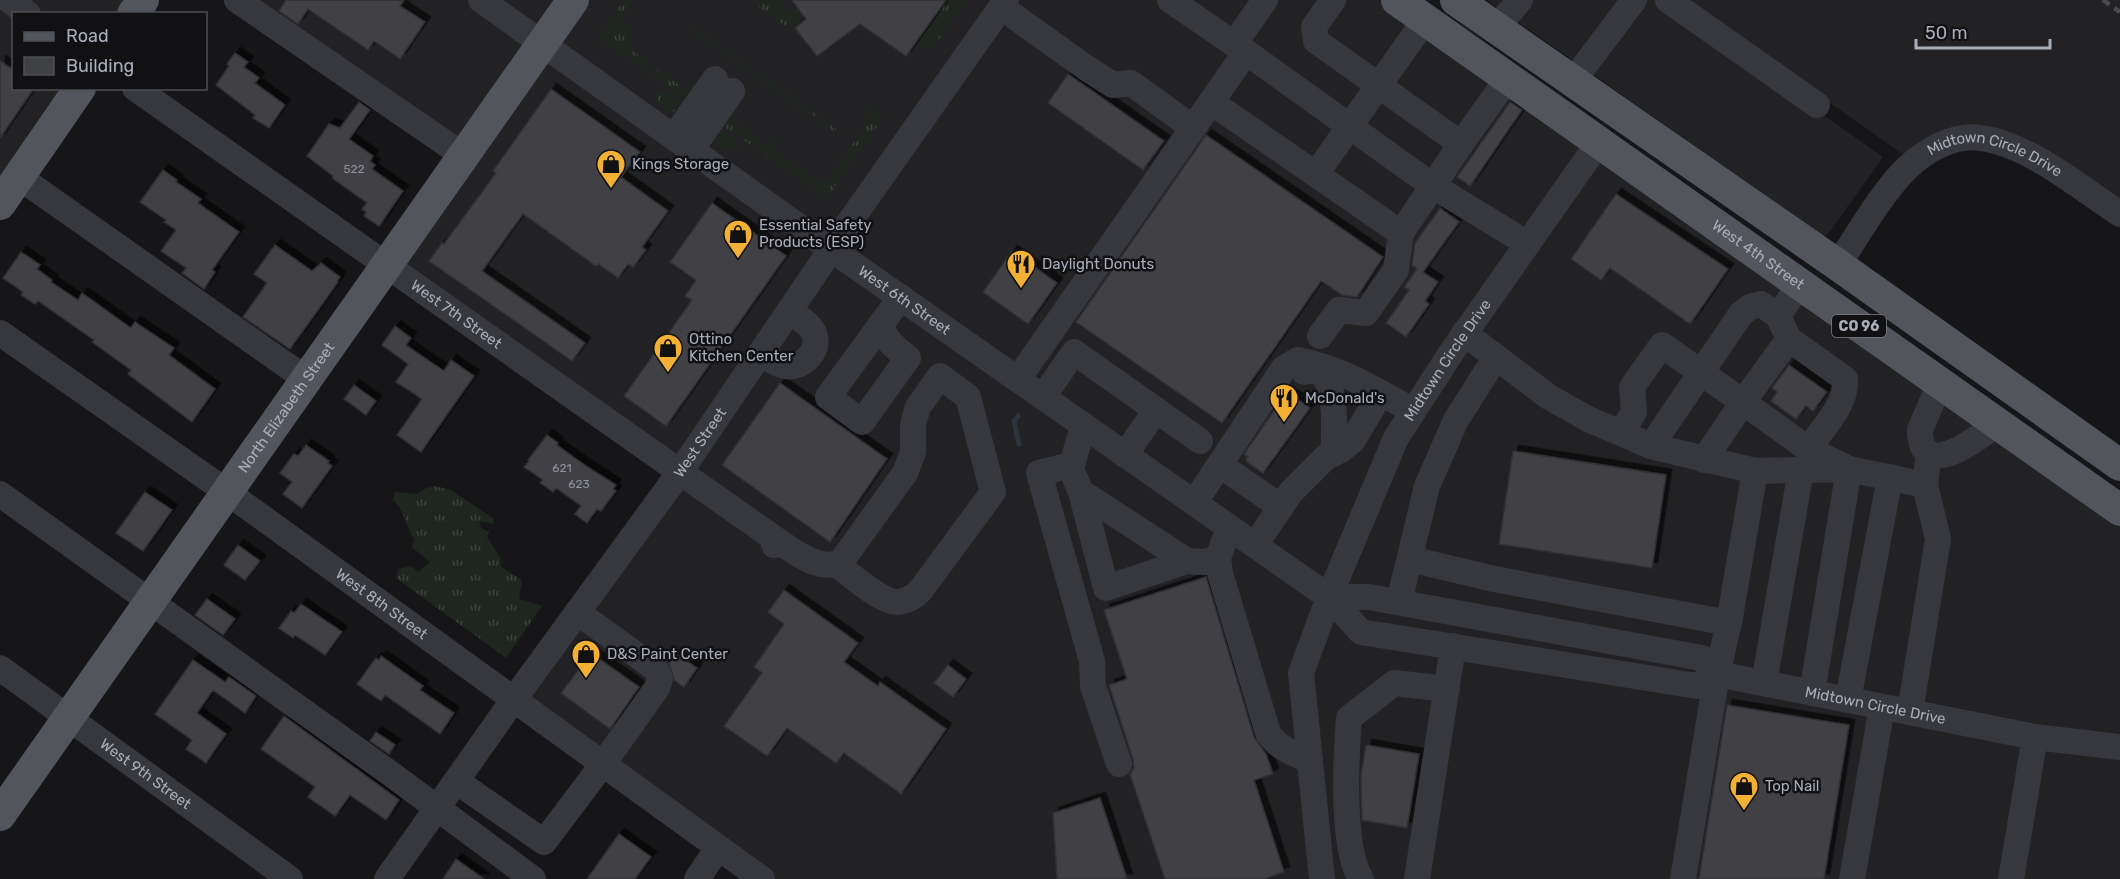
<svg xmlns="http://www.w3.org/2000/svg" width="2120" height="879" font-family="Rubik,sans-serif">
<defs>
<pattern id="grass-tufts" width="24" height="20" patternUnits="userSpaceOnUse" patternTransform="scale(1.5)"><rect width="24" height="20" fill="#1e261f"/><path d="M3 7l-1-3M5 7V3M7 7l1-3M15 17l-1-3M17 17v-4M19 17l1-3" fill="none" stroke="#3c433d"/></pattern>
<filter id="shadow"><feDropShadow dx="5.5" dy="-5.5" stdDeviation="0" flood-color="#0009"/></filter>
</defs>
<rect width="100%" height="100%" fill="#161618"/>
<path fill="#222225" d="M0 0H143L133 13 14 14V88L80 89 0 204Z
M251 0H1426L1609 129 1621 157 2120 510V879H764L514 699 680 472 387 266 468 150Z
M1487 0H1661L1883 157 1828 234 1823 236Z
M1683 0H2120V214L1979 138 1914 162Z"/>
<path fill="url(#grass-tufts)" d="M624 0H633L620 19 632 28 633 34 626 46 650 64 645 71 598 37Z
M750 0H781L792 13 799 8 804 15 788 28Z
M946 0 958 2 967 0 931 50 918 40Z
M694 28 836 129 834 132 691 31Z
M657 69 686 90 694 80 697 79 701 82 688 101 652 76Z
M660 89 684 106 679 111C667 114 659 105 656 95Z
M860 100 883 117 827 198 719 123 734 105 737 109 730 119 766 145 774 135H777L778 138 771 148 824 185 867 123 868 115Z
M715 128 740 145 737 150 727 151C715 143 710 142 715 128Z
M435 486 451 490 494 519 493 524 479 521 481 528 489 532 487 537 500 557 501 567 522 580 519 599 542 606 506 658 396 578 398 569 411 566 418 572 430 562 412 547 414 540C406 526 405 511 393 500L395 492 417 494 428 487Z"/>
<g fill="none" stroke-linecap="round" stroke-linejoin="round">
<path stroke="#2c353c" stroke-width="5" d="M1018 416 1014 421 1019 444"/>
</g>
<path fill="#404145" stroke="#303034" stroke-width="1.5" filter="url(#shadow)" d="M286 0H404L400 6 425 22 400 59 374 41 368 50 308 9 298 24 279 11Z
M792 0H946L906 56 860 24 817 56 795 28 806 19Z
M235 53 248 62 244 67 259 78 255 83 285 105 269 128 253 118 255 115 216 85 229 66 227 64Z
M0 61 14 70V88H34L0 138Z
M1068 74 1164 141 1143 170 1048 103Z
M551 89 640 152 621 177 668 211 642 247 646 250 633 267 628 264 618 278 598 264 596 266 523 214 482 271 585 343 572 361 429 261 442 243 444 244 496 173 493 171Z
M359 102 370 110 349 139 373 156 370 161 375 165 372 169 403 191 379 226 364 216 366 212 362 209 367 203 332 178 333 176 307 156 329 124 340 128Z
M1510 102 1522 110 1470 186 1457 177Z
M1206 135 1383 257 1357 297 1342 295 1321 281 1222 423 1076 322Z
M163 170 177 180 176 182 201 199 198 203 239 232 212 270 215 272 204 289 182 273 186 268 161 251 176 230 164 222 166 220 140 202Z
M1616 194 1728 269 1690 324 1610 268 1601 280 1571 259Z
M712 203 786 256 666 426 624 396 692 300 685 296 696 280 670 262Z
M1440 208 1459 222 1423 272 1438 282 1425 301 1429 304 1406 337 1386 323 1409 290 1404 287 1417 269 1412 265 1415 243Z
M275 245 312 271 321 263 340 277 337 281 338 282 290 349 243 317 267 283 254 274Z
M1012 251 1057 283 1028 324 983 292Z
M21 252 40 265 37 269 52 280 51 282 78 300 82 293 131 328 135 322 174 348 169 355 215 389 192 422 128 374 131 370 92 342 94 340 38 301 35 304 21 295 23 292 3 278Z
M395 326 411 338 406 345 444 371 451 360 474 376 421 452 397 435 422 399 396 382 408 364 382 345Z
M1789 365 1827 392 1813 411 1806 406 1796 419 1771 401 1777 392 1772 388Z
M780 383 887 459 830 542 722 465Z
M354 385 376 401 366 415 344 399Z
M1287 392 1310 408 1263 473 1247 462 1246 459 1248 457 1244 454Z
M547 435 558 443 557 445 586 466 616 485 613 489 616 491 601 511 597 509 587 523 575 514 581 506 556 488 553 492 540 483 543 480 524 467 529 461 528 460Z
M306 445 329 461 328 463 332 466 302 508 283 494 292 482 280 473 294 454 298 456Z
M1513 451 1666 475 1652 568 1499 544Z
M145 492 172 510 143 551 116 533Z
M238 545 260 561 245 580 224 565Z
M1206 577 1254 737 1266 754 1273 774 1254 780 1284 872 1264 879H1165L1130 774 1134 768 1133 759 1109 685 1127 679 1104 610Z
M784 590 858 643 844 662 878 686 880 682 946 729 901 794 844 753 836 763 787 728 767 756 724 726 762 673 754 667 784 624 768 612Z
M207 599 235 619 223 635 195 615Z
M301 604 342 632 325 655 295 635 293 638 279 628 291 611 294 613Z
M591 653 639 687 610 729 561 693Z
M676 654 697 668 684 687 674 680 669 663Z
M381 656 423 686 420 690 454 713 440 734 385 695 381 701 357 684 376 658 379 660Z
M193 660 225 682 229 677 256 696 245 713 213 690 197 713 226 734 206 763 186 749 192 740 155 714Z
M948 665 966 679 953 697 934 683Z
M1727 705 1849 725 1824 879H1699Z
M284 716 399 800 386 820 350 795 335 816 308 797 315 787 261 749Z
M376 732 395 745 389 754 370 741Z
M1366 745 1419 754 1407 828 1362 820 1361 775Z
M1100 798 1127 879H1057L1053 813Z
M619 834 651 857 635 879H587Z
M456 859 484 879H443Z"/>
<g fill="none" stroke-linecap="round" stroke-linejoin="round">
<g stroke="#37383d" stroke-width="26">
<path d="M9 0 28 14"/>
<path d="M237 0 464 156"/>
<path id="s1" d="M481 0 801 228 1329 597 1361 632 1697 686 1717 674"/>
<path d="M1170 0 1246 52 1433 186 1528 244"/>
<path d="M1668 0 1817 105"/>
<path d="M1001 7 1085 67 1113 85 1131 83 1193 128"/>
<path d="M1496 28 1520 0"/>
<path d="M1234 44 1265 0"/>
<path d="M1573 81 1634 0"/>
<path id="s2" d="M135 88 778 541"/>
<path d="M1211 102 1401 233"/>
<path d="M674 137 715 79"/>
<path d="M1461 144 1508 78"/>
<path d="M691 150 732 91"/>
<path d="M1316 174 1425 20"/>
<path d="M19 177 306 379"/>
<path id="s3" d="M1838 265C1857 236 1883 191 1907 168 1926 150 1954 134 1981 138 2030 145 2079 187 2120 214"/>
<path d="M1800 284 1778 316 1789 339 1743 402 1808 449 1849 469 1925 485"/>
<path d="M881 324C884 340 896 348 908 358L862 422 828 397 901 297"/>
<path id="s4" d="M0 333 227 492 762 879"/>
<path d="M1464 333 1549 397 1588 419 1651 446 1755 471 1849 469 1812 693"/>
<path d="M1320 336 1339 310 1366 313 1396 270 1401 233 1461 144 1316 41 1314 27 1333 0"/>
<path d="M1789 339 1845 379C1847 405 1822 429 1808 449"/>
<path d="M761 353C768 358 777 365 786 366 803 369 821 350 814 333 809 323 798 317 789 311"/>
<path d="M1304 372C1341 360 1334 435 1333 454"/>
<path d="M1018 379 1246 52"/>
<path d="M1940 383 1920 430C1920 484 1978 438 1997 424"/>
<path d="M1043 397 1074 352 1200 441"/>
<path d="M1083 425 1071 469 1081 492 1187 561 1204 562 1218 558"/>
<path d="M1621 433 1634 412 1632 387 1662 345 1743 402 1704 460"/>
<path d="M1651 446 1741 314 1750 307 1761 304 1778 316"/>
<path d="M1125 455 1156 410"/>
<path d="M1072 465 1039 473 1092 661 1093 686 1119 764"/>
<path d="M1220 465 1281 507"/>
<path d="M1081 492 1106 588 1187 561"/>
<path d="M0 494 391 774 533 879"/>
<path d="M1194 503 1284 368 1298 360C1340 368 1376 390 1413 411"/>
<path d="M1229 528 1218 558 1220 573 1268 733C1279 749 1292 753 1310 760"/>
<path d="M774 545 778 541C795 552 820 572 841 562L905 473 913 452V424L918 407 940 376 968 397 993 492 920 591C914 597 907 601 898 602 882 603 850 574 836 564"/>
<path d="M1255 545 1291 492 1327 456 1341 450 1353 440 1381 393"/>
<path d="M1410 559 1494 579 1729 623"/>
<path id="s5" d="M1329 597H1369L1702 658 1717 674 2035 737 2120 747"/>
<path d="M1399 602 1427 486 1456 420 1496 357"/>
<path id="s6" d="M0 668 290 879"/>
<path d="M1764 683 1801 470"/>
<path d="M1848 700 1890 477"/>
<path d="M1910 712 1938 539 1925 485 1929 453"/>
<path d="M456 781 544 842 603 764 657 688 660 679 656 669 577 612"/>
<path id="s7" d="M387 879 514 699 680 472 851 220 1006 0"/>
<path d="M697 879 718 848"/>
<path id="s8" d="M1322 879 1301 673 1329 597 1396 438 1451 353 1599 142"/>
<path d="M1361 879C1341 848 1346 756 1349 718L1394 683 1447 689"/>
<path d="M1417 879 1453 646"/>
<path d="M1683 879 1717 674 1729 623 1755 471"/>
<path d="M1852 879 1882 707"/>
<path d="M2011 879 2035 737"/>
</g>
<g stroke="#53555c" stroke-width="32">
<path id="s9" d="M1397 0 2120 510"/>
<path d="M1456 0 1838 265 2120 465"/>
<path d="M133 14 143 0"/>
<path d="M0 204 80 88"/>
<path id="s10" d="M0 815 573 0"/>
</g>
<path stroke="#4a4c52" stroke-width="4.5" stroke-dasharray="8 6" stroke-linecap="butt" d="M2103 0 2120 12"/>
</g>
<defs>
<g id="shop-pin" transform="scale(1.5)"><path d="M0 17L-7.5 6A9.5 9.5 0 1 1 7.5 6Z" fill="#f2b134" stroke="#111113"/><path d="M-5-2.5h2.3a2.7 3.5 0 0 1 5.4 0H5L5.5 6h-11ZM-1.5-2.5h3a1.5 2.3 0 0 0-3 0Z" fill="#111"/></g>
<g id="restaurant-pin" transform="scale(1.5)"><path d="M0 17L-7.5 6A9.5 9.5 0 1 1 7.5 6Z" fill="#f2b134" stroke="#111113"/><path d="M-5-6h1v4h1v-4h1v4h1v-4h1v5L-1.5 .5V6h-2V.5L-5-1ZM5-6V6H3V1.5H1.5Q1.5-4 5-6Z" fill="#111"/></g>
</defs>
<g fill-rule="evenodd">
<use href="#shop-pin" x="611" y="164"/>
<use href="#shop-pin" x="738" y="234"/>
<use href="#restaurant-pin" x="1021" y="264"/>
<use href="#shop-pin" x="668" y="348"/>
<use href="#restaurant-pin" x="1284" y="398"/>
<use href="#shop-pin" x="586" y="654"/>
<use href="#shop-pin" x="1744" y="786"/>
</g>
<g text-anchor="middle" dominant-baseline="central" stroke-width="5" stroke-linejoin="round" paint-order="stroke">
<g font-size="12" fill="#8e929b">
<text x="354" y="169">522</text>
<text x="562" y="468">621</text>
<text x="579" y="484">623</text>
</g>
<rect fill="#111113" stroke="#7b7e86" stroke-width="1.5" x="1832" y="315" width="54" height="22" rx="4.5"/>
<g font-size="14" font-weight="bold" fill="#a8adb8">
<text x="1859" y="326">CO 96</text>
</g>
<g font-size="15" fill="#a8adb8" stroke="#111113" text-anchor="start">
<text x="632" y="164">Kings Storage</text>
<text x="759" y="225">Essential Safety<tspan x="759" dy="17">Products (ESP)</tspan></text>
<text x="1042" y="264">Daylight Donuts</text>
<text x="689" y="339">Ottino<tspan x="689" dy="17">Kitchen Center</tspan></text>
<text x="1305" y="398">McDonald's</text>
<text x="607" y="654">D&amp;S Paint Center</text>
<text x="1765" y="786">Top Nail</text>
</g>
<g font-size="15" fill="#a8adb8" stroke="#111113">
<text stroke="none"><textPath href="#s3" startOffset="218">Midtown Circle Drive</textPath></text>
<text stroke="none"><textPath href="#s9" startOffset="442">West 4th Street</textPath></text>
<text stroke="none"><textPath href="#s1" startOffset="519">West 6th Street</textPath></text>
<text stroke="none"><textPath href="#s2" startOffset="393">West 7th Street</textPath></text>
<text stroke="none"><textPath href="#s8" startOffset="554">Midtown Circle Drive</textPath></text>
<text stroke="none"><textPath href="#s10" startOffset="498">North Elizabeth Street</textPath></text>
<text stroke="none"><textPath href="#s7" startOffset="537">West Street</textPath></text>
<text stroke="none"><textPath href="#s4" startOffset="468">West 8th Street</textPath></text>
<text stroke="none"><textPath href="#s5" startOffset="562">Midtown Circle Drive</textPath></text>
<text stroke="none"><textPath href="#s6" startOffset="180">West 9th Street</textPath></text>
</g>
</g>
<rect x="12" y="12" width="195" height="78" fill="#111113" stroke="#4d4f55" stroke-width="1.5"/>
<rect x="24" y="32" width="30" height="9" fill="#53555c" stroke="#4d4f55" stroke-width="1.5"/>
<text x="66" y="42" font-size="18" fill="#a8adb8">Road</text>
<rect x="24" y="57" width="30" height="18" fill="#404145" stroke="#4d4f55" stroke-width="1.5"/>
<text x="66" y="72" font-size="18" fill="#a8adb8">Building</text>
<path d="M1916 39v9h134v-9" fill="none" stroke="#a8adb8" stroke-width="3"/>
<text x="1925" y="39" font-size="18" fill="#a8adb8" stroke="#111113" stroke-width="4.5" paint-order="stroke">50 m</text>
</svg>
